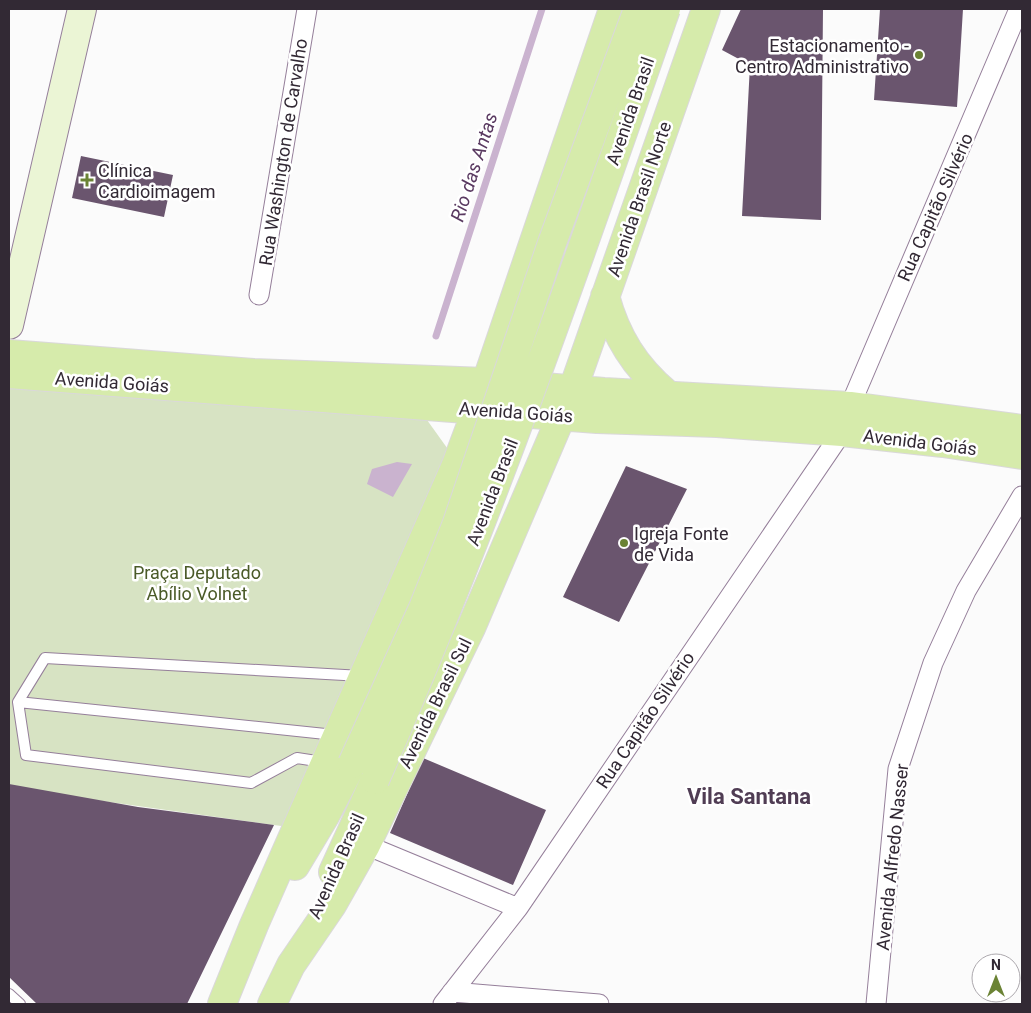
<svg xmlns="http://www.w3.org/2000/svg" width="1031" height="1013" font-family="Roboto,sans-serif">
<rect width="100%" height="100%" fill="#fbfbfb"/>
<path fill="#d7e3c3" d="M9 378 422 413 455 459 296 828 9 788Z"/>
<path fill="#cab3cf" d="M397 462 412 464 393 497 367 484 372 469Z"/>
<g fill="none" stroke-linecap="round" stroke-linejoin="round">
<path stroke="#cab3cf" stroke-width="7" d="M436 336 542 9"/>
</g>
<path fill="#6a556e" d="M741 9H823L821 220 742 216 750 65 722 50Z
M880 9H963L957 107 874 100Z
M81 156 173 175 164 217 72 198Z
M626 466 687 489 619 622 563 597Z
M423 758 546 810 513 885 390 833Z
M9 784 138 807 274 825 187 1004H37L9 977Z"/>
<g fill="none" stroke-linecap="round" stroke-linejoin="round">
<g stroke="#957f9a" stroke-width="12">
<path id="lane" d="M18 702 26 755 251 783 297 758 323 762
M335 735 18 702 45 658 362 676
M9 994 20 1004"/>
</g>
<g stroke="#957f9a" stroke-width="21">
<path id="street" d="M259 295 307 9
M850 406 1019 9
M366 845 518 908
M452 992 599 1004
M443 1004 518 908 842 432
M876 1004 898 769 933 663 966 591 1022 496"/>
</g>
<g stroke="#957f9a" stroke-width="30">
<path id="secondary" d="M9 325 82 9"/>
</g>
<g stroke="#dad8da" stroke-width="30">
<path id="primary" d="M605 296C616 337 635 367 667 394
M9 354 253 373 485 382 604 392 850 406 1022 429
M9 374 597 419 717 423 842 432 943 443 1022 455
M295 866 325 816 352 764
M333 872 375 780
M222 1004 254 925 456 465 477 409 613 9
M272 1004 291 965 332 905 366 845 471 628 573 389 706 9"/>
</g>
<use href="#lane" stroke="#fff" stroke-width="10"/>
<use href="#street" stroke="#fff" stroke-width="19"/>
<use href="#secondary" stroke="#ebf5d5" stroke-width="28"/>
<use href="#primary" stroke="#d6ebab" stroke-width="28"/>
<g stroke="#dad8da" stroke-width="30" stroke-linecap="butt">
<path id="primary-bridge" d="M352 764 423 608 457 523 552 243 638 9
M375 780C486 528 576 268 666 9"/>
</g>
<use href="#primary-bridge" stroke="#d6ebab" stroke-width="28"/>
</g>
<g fill="#6b8335" stroke="#fff" stroke-width="2">
<circle cx="919" cy="55" r="5"/>
<path d="M84.5 172.5h5v5h5v5h-5v5h-5v-5h-5v-5h5z"/>
<circle cx="624" cy="543" r="5"/>
</g>
<g text-anchor="middle" dominant-baseline="central" stroke-width="5" stroke-linejoin="round" paint-order="stroke">
<g font-size="18" fill="#322934" stroke="#fff" text-anchor="start">
<text x="909" y="45" text-anchor="end">Estacionamento -<tspan x="909" dy="21">Centro Administrativo</tspan></text>
<text x="98" y="170">Clínica<tspan x="98" dy="21">Cardioimagem</tspan></text>
<text x="634" y="533">Igreja Fonte<tspan x="634" dy="21">de Vida</tspan></text>
</g>
<g font-size="18" fill="#322934" stroke="#fff">
<text transform="translate(630 111) rotate(-71)">Avenida Brasil</text>
<text transform="translate(283 152) rotate(-81)">Rua Washington de Carvalho</text>
<text transform="translate(639 199) rotate(-71)">Avenida Brasil Norte</text>
<text transform="translate(935 207) rotate(-66)">Rua Capitão Silvério</text>
<text transform="translate(112 382) rotate(4)">Avenida Goiás</text>
<text transform="translate(516 412) rotate(4)">Avenida Goiás</text>
<text transform="translate(920 442) rotate(7)">Avenida Goiás</text>
<text transform="translate(492 492) rotate(-69)">Avenida Brasil</text>
<text transform="translate(435 703) rotate(-64)">Avenida Brasil Sul</text>
<text transform="translate(645 720) rotate(-56)">Rua Capitão Silvério</text>
<text transform="translate(892 857) rotate(-84)">Avenida Alfredo Nasser</text>
<text transform="translate(336 866) rotate(-66)">Avenida Brasil</text>
</g>
<g font-size="18" fill="#4a5a28" stroke="#fff">
<text x="197" y="572">Praça Deputado<tspan x="197" dy="21">Abílio Volnet</tspan></text>
</g>
<g font-size="19" font-style="italic" fill="#5a3a61" stroke="#fff">
<text transform="translate(474 167) rotate(-72)">Rio das Antas</text>
</g>
<g font-size="22" font-weight="bold" fill="#503d54" stroke="#fff">
<text x="749" y="796">Vila Santana</text>
</g>
</g>
<rect width="1031" height="1013" fill="none" stroke="#322934" stroke-width="20"/>
<g transform="translate(996 978)"><circle r="24" fill="#ffffff" stroke="#ada9ae"/>
<path d="M0-4L9 19L0 12L-9 19Z" fill="#6b8335"/>
<text y="-8" font-size="14" font-weight="bold" text-anchor="middle" fill="#322934">N</text>
</g>
</svg>
